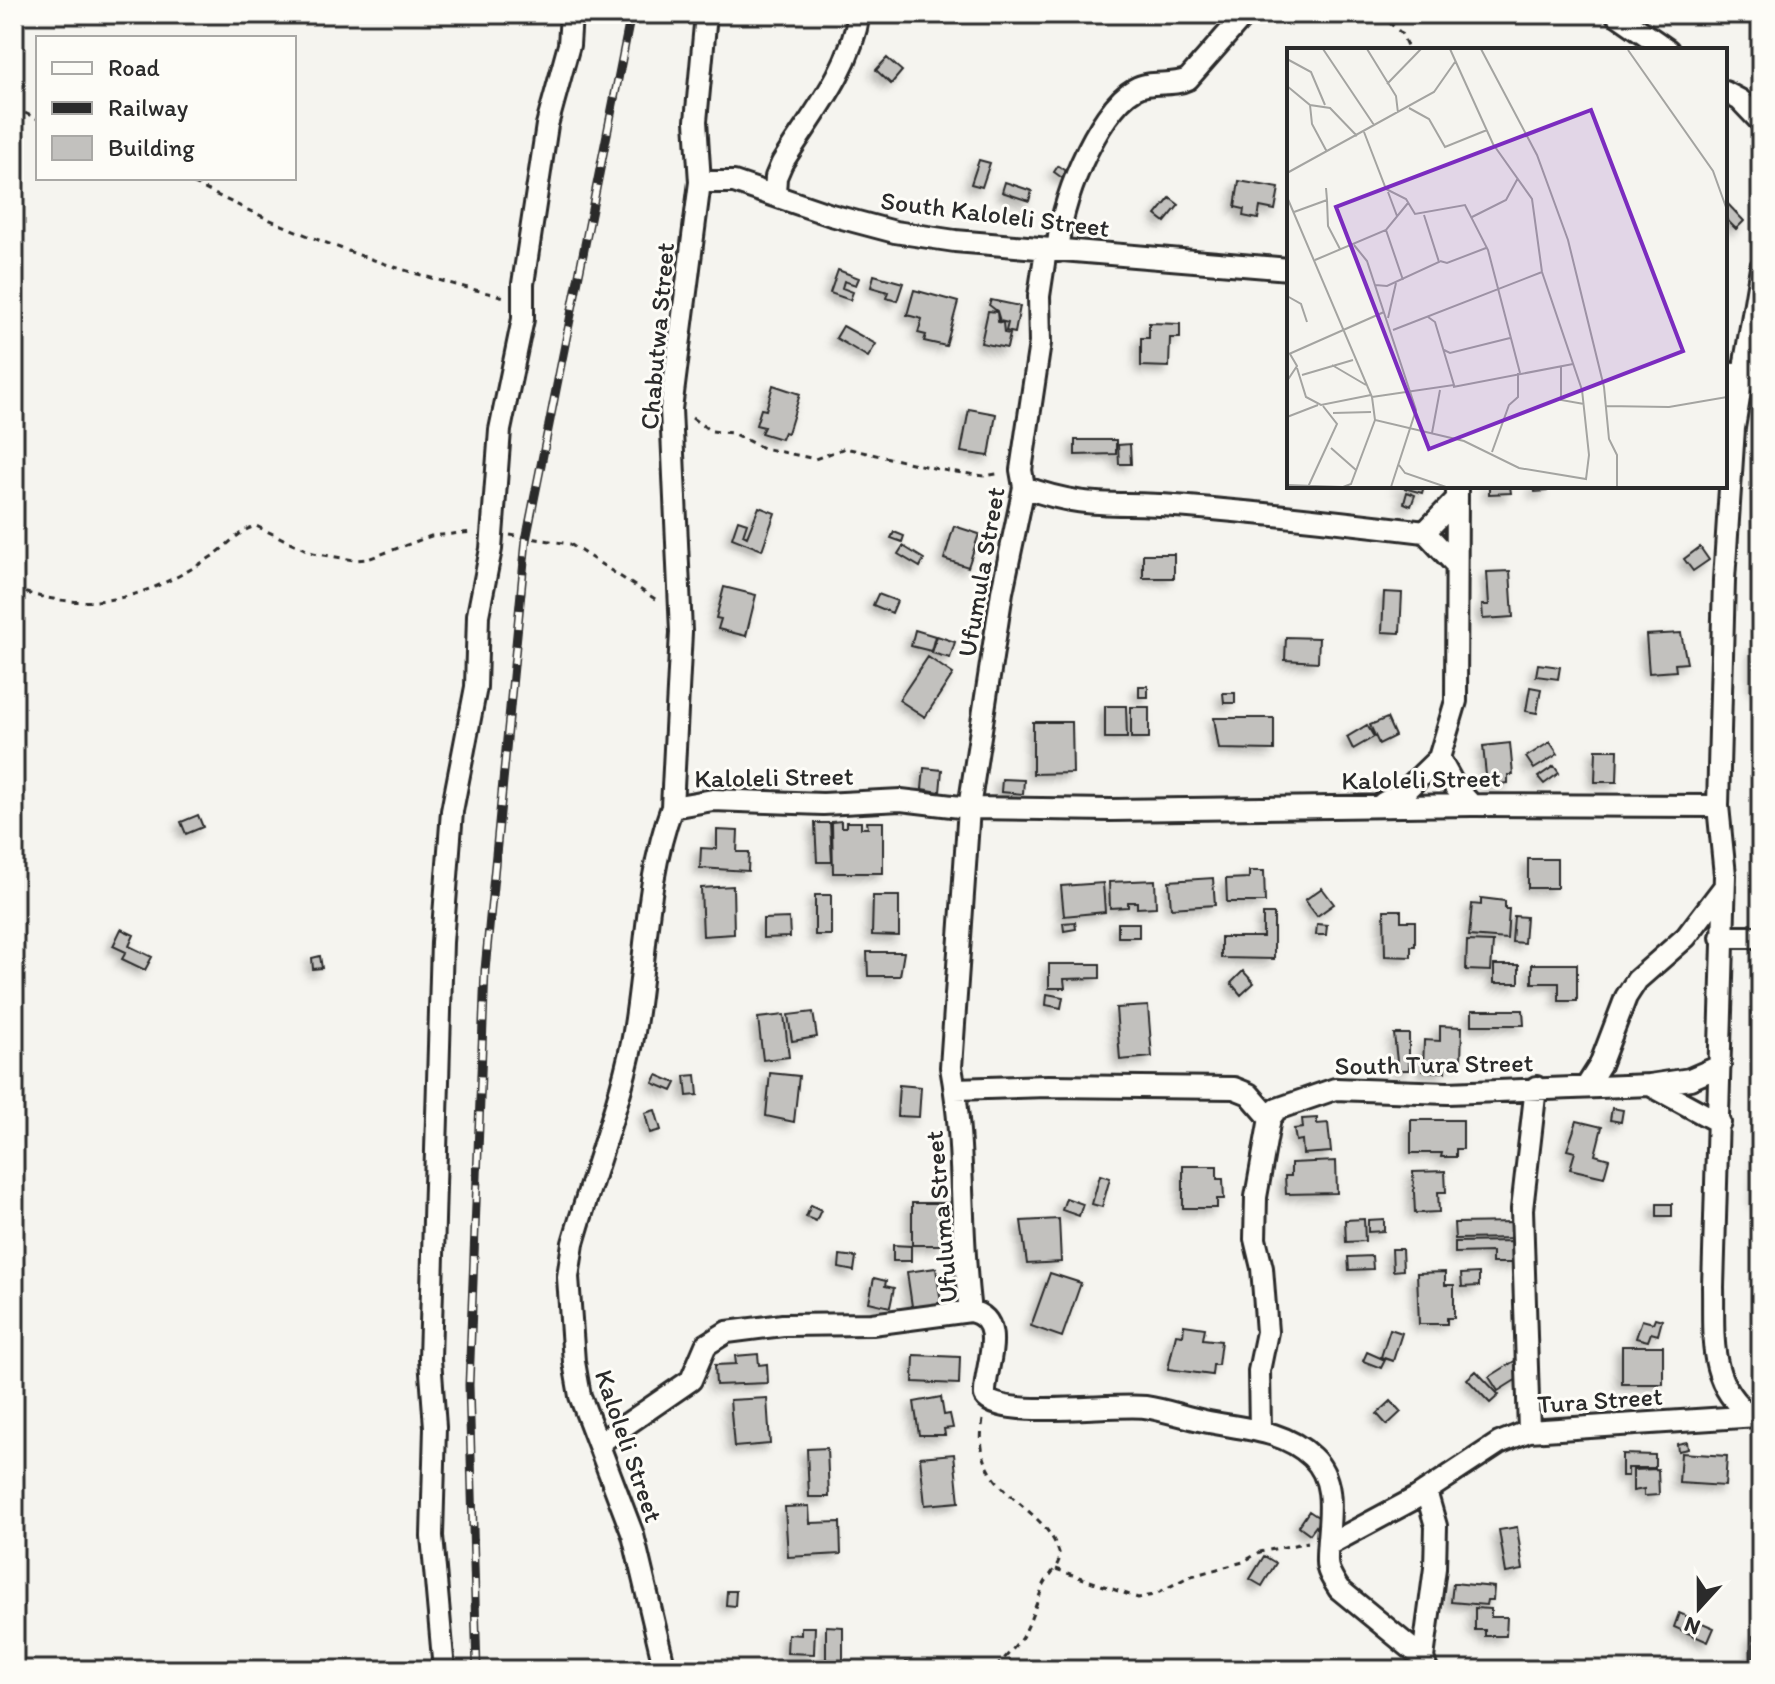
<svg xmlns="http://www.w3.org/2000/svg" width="1775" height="1684" font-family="Itim,sans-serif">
<defs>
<filter id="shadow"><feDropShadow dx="-5" dy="5" stdDeviation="4" flood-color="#0004"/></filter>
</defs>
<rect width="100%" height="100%" fill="#f5f4ef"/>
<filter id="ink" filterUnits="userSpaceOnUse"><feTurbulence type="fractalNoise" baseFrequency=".0125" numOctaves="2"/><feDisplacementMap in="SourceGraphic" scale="16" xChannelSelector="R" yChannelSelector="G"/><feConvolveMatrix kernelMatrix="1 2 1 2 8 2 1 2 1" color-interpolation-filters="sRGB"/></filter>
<g filter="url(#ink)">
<path fill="#c2c1be" stroke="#2b2b2b" stroke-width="2" filter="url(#shadow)" d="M887 58 902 71 891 84 876 70Z
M979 160 990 163 982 187 971 184Z
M1058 166 1070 174 1065 180 1054 172Z
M1239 181 1279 188 1275 210 1260 207 1258 219 1243 216 1244 209 1235 207Z
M1005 182 1032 191 1029 201 1002 192Z
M1170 198 1179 205 1165 222 1156 215Z
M1725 201 1744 221 1736 229 1725 218Z
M838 270 859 278 856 285 844 281 842 288 853 292 850 300 830 293Z
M874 275 903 283 897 301 886 298 888 292 871 287Z
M914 290 958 302 946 346 924 341 926 335 918 333 922 319 907 315Z
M991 300 1020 306 1015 333 1006 331 1008 323 1000 321 997 311 989 305Z
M988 311 997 312 998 322 1003 323 1004 333 1010 334 1007 348 981 343Z
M1149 323 1180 324V338H1170L1169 367 1141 366V338H1149Z
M843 326 876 344 868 357 836 338Z
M773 385 800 394 788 433 784 432 781 439 761 433 764 427 756 425 761 409 766 410Z
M969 409 996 414 989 456 961 452Z
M1075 440H1116V454L1075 455Z
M1130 444 1131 464H1119L1118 445Z
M1397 486H1424L1422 493Z
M1489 486H1510L1511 493 1489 494Z
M1534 486H1547V491L1535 492Z
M1407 492 1415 495 1411 506 1404 503Z
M759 507 775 513 762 550 732 538 738 520 747 523 743 535 747 537Z
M954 526 979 534 968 567 944 559Z
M894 532 904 536 902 542 891 538Z
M903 546 924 559 920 567 898 554Z
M1700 547 1709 560 1693 571 1684 559Z
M1143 554H1174V578H1143Z
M1510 571 1513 617 1483 619 1482 605H1489L1487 572Z
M724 587 756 595 746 636 718 629 721 619 716 618Z
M1384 592 1402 593 1400 633 1382 632Z
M878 594 897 601 892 613 873 605Z
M915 630 935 636 931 651 911 646Z
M1681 633 1687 663 1675 664 1676 671 1649 673 1646 635Z
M937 636 955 642 950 658 932 653Z
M1286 637 1319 638 1318 662 1285 660Z
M1755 648H1761V689H1755Z
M928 657 953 674 925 717 899 700Z
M1538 664 1560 667 1558 679 1536 676Z
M1139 686H1148V697H1139Z
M1530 687 1541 689 1537 713 1526 711Z
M1223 693H1235V703H1224Z
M1105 706H1126L1127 738H1105Z
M1131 707H1149V738H1131Z
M1214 718H1274V750L1219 749Z
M1387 718 1395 736 1379 744 1370 725Z
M1033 722H1072L1073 773 1033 774Z
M1367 725 1374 737 1353 749 1347 737Z
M1550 742 1558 754 1534 769 1526 757Z
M1510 743 1513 775H1508V783L1487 785 1483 746Z
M1596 750H1618L1617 782H1595Z
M1554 766 1559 773 1544 784 1538 777Z
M924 768 942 770 940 792 922 789Z
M1002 779 1024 780 1023 794 1001 792Z
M198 815 203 827 186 834 181 822Z
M841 821V827H846V822H861V828H868L867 822H883V873H833L832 822Z
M815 823H830L832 862H817Z
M717 830 738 831 737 852H749L748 871 700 868 701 848 717 849Z
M1528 859H1557V888H1528Z
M1249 871H1264L1265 902H1227L1226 879 1249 878Z
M1213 878 1215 905 1171 908 1169 881Z
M1155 880 1156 907 1137 908V902H1128V907L1110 908 1109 882Z
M1103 883 1105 912 1064 916 1061 886Z
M733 886 734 934 703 936 701 888Z
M1322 888 1334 904 1317 916 1305 900Z
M815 895H831V935H815Z
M873 896H899V936L872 935Z
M1481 898 1505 901V909H1509L1507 939 1469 936 1472 904 1481 905Z
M1384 910H1401V921H1415V946H1411V957L1385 956Z
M1263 914H1274V959L1221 958V937H1263Z
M1514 916 1526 917 1524 943 1512 942Z
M789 918 790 937 763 938V919Z
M1075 922 1076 929 1064 931 1063 923Z
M1118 923H1139V937H1118Z
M1317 924 1327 925 1326 935H1316Z
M121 929 134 935 129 946 152 957 145 970 122 959 126 952 113 946Z
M1467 941 1493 942 1491 971 1466 970Z
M867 952H904L900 976H868Z
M320 956 322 968 313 969 312 958Z
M1049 964H1100V978L1064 979 1065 988H1049Z
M1532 964H1577V1001H1559V983H1532Z
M1494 965H1519V983H1494Z
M1243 971 1254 983 1241 995 1231 983Z
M1047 994 1063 997 1061 1008 1046 1005Z
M1148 1006 1152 1057 1120 1060 1116 1008Z
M1472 1010H1523L1524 1025H1472Z
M813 1012 817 1037 792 1041 788 1015Z
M784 1015 789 1057 763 1060 758 1018Z
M1440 1026 1462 1027 1461 1063 1445 1062V1072L1423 1071 1424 1040 1440 1041Z
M1394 1034H1409V1070H1398Z
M770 1073 799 1076 794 1122 766 1116Z
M657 1075 676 1083 672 1091 653 1083Z
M696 1075 698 1095 687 1096 685 1076Z
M899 1085 921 1087 919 1117 897 1116Z
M1612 1108 1623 1110 1621 1122 1610 1120Z
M655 1110 661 1130 650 1133 645 1113Z
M1317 1118V1124L1328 1123 1331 1152 1303 1154 1302 1140 1296 1141 1294 1129 1303 1128 1302 1119Z
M1411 1120H1463V1149H1456V1157H1441L1442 1153H1411Z
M1577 1121 1602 1127 1595 1155 1609 1159 1604 1177 1570 1169 1575 1152 1567 1150Z
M1761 1140V1202H1756Z
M1336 1161 1337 1193 1286 1194 1285 1176H1291V1163Z
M1183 1166H1217V1179H1223L1224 1199H1217V1208H1183Z
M1445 1171 1446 1192H1438L1439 1212 1415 1213 1413 1172Z
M1100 1175 1110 1178 1102 1207 1092 1204Z
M1066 1198 1083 1204 1079 1216 1062 1210Z
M912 1203H945L941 1245H912Z
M1657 1204H1672V1216H1657Z
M811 1205 821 1210 816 1221 806 1217Z
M1059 1219 1061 1262 1027 1264 1021 1221Z
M1364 1219 1365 1241 1346 1242 1345 1220Z
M1384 1219V1231L1368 1232V1220Z
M1514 1222 1515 1238 1455 1239 1454 1223Z
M1515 1241 1516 1263H1492V1252L1455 1253V1242Z
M893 1245 911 1246V1261H893Z
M1392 1249H1402L1403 1270 1393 1271Z
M840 1255 856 1257 854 1271 839 1268Z
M1372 1256 1373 1269 1349 1270 1348 1257Z
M936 1268 942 1309 913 1313 907 1272Z
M1445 1272V1285H1454V1318H1447V1324H1419L1417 1273Z
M1050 1273 1081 1283 1062 1337 1031 1326Z
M1479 1273V1286L1462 1287 1461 1274Z
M874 1278 886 1281 885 1286 894 1288 890 1307 869 1302Z
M1655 1318 1662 1320 1658 1335 1651 1333 1648 1341 1636 1338 1642 1320 1653 1323Z
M1184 1325 1205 1328 1203 1339 1221 1341 1218 1365H1213L1212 1375 1168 1369 1176 1334 1183 1335Z
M1390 1329 1402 1333 1393 1361 1381 1357Z
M1622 1346H1663V1384H1622Z
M1367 1352 1385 1360 1381 1368 1363 1361Z
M758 1354 759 1365 767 1364 768 1383 716 1385 715 1365 736 1364 735 1356Z
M914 1355 960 1357 959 1384 913 1382Z
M1516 1360 1525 1374 1498 1391 1489 1377Z
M1476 1371 1499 1395 1490 1403 1467 1379Z
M941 1397 944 1415 950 1414 953 1428 944 1429 945 1435H919L914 1402Z
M767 1398 770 1444 734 1447 730 1400Z
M1391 1401 1401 1412 1387 1425 1377 1414Z
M1687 1442 1688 1449 1678 1451 1677 1444Z
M827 1448 829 1497H809L807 1449Z
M1681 1453 1727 1456 1725 1486 1679 1483Z
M954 1454 959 1502 925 1505 920 1457Z
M1622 1454 1655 1455V1468H1628V1476H1622Z
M1658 1469 1659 1495 1644 1496V1489L1633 1491V1470Z
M809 1506 810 1523 840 1522 841 1554 788 1557 785 1507Z
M1309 1511 1321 1519 1310 1534 1299 1526Z
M1517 1527 1523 1570 1506 1573 1499 1530Z
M1264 1556 1276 1563 1262 1586 1250 1579Z
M1453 1583 1494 1587 1493 1600H1487L1486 1605 1451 1602Z
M727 1591H736L735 1606 726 1605Z
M1475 1608 1491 1609V1617H1507L1506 1636H1485V1630H1475Z
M1679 1613 1714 1628 1708 1642 1674 1627Z
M826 1626 843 1627V1670H826Z
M801 1627H815L814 1654 787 1653 788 1634 801 1635Z
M1753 1636H1761V1670H1753Z
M906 1662 938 1665V1670H905Z"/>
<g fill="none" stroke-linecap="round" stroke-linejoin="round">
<g stroke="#2b2b2b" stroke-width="26">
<path id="minor" d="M1616 14 1668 50
M1725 92 1740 100 1761 122
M700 182H734L831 215 895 232 955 241 1289 269
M775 194 776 177 782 163C812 115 850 71 859 14
M1046 250 1039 296 1040 343 1021 470 1024 487 1002 592 969 808 951 1067C966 1148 959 1230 970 1311 1010 1320 983 1370 985 1396 1000 1420 1115 1403 1145 1407 1165 1410 1185 1417 1204 1421 1241 1429 1283 1429 1312 1457 1341 1484 1326 1528 1327 1562 1327 1572 1334 1581 1339 1589L1423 1658 1427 1670
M1058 251C1057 210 1097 110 1135 89 1150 80 1172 87 1188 79L1245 14
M1725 372 1761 382
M1457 486 1456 701 1439 758 1455 787 1472 805
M1024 487C1086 510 1114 501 1175 506 1258 512 1342 522 1425 532L1455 564
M1425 532 1457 499
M1383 803 1405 791 1439 758
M672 807 713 800 823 804 901 800 969 808 1111 810 1472 805 1718 806
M1721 937H1761
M1650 1085 1690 1079 1720 1066
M1586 1087 1600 1065 1626 997 1637 980 1686 937 1724 887
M955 1089 1048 1086 1234 1088 1249 1094 1270 1118
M1751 1416C1707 1384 1714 1337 1713 1287L1725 875 1718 806 1724 580 1734 428 1761 267
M1260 1430 1259 1371 1267 1332 1262 1268 1255 1239 1256 1197 1270 1118 1277 1109 1335 1089 1448 1093 1650 1085 1720 1123
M1529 1431 1522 1209 1536 1087
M601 1442 691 1380 706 1345 727 1332 783 1325 872 1324 970 1311
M1330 1544 1414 1499 1499 1443 1529 1431 1757 1416
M1423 1658 1435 1568 1436 1526 1426 1491
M444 1670 432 1536 435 1427 430 1359 442 942 452 811 476 687 478 615 491 549 500 430 523 319V284L547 125 569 45 571 14
M665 1670 633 1535 580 1396 574 1362 568 1277 573 1243C592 1176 618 1110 632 1043 647 965 644 882 672 807L681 632 671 409 700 182 696 121 706 14"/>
</g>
<path stroke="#2b2b2b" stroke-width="3" stroke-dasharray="6 6" stroke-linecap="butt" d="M1380 14 1401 33 1409 50
M14 108 38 119
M183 178C286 232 391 271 505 297
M692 418 711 431 732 433 763 448 815 459 845 448 942 470 984 476 1002 473
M510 535 570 544 660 602
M14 589C90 615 145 599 211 557 227 547 239 530 256 526L313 553 354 560 368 559 431 536 473 532
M983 1420C969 1496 1046 1501 1060 1556 1058 1569 1046 1577 1042 1589 1024 1635 1029 1634 993 1670
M1056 1569 1138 1598 1154 1595 1188 1577 1243 1562 1260 1552 1308 1542"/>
<use href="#minor" stroke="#fdfcf7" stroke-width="20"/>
<g stroke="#2b2b2b" stroke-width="9">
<path id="rail" d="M477 1670 469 1385 485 970 526 540 631 14"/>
</g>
<use href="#rail" stroke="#fdfcf7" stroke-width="6" stroke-dasharray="18" stroke-linecap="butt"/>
</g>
</g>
<g text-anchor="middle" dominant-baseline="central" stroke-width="6" stroke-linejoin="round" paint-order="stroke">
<g font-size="26" fill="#2b2b2b" stroke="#fdfcf7">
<text transform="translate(995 214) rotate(7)">South Kaloleli Street</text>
<text transform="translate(657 336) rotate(-85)">Chabutwa Street</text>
<text transform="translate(981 572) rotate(-80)">Ufumula Street</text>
<text transform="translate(774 777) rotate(-1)">Kaloleli Street</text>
<text transform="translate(1421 779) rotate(-1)">Kaloleli Street</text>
<text transform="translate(1434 1064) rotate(-1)">South Tura Street</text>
<text transform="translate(941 1217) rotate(-95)">Ufuluma Street</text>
<text transform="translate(1600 1400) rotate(-4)">Tura Street</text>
<text transform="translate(629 1446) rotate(71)">Kaloleli Street</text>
</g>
</g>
<g transform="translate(1287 48)">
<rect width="440" height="440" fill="#f5f4ef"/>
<path fill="none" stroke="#a4a4a1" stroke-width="2" d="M36 1 87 77M80 1 109 48 111 65M194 1 250 107 281 192 317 339 322 391 330 407V439M341 2 426 123 440 162M0 11 24 24 38 57M100 36 134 1M0 38 23 57 43 60 70 88M23 57 25 76 40 104M122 60 142 71 158 99 200 82M77 84 99 141 119 151 128 166 178 157 201 202 233 325M0 125 147 44 168 14M101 144 110 168M0 149 85 349 88 372 177 393 232 420 299 431 302 407 295 342 255 224 245 151 206 96 163 1M40 152 41 178 53 201M7 164 40 152 39 140M185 169 219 152 231 130M99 182 116 232M67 197 80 213 129 362 104 439M28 212 99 182 121 155M153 213 160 215 199 200M88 237 100 238 152 214 137 167M0 248 14 256 20 274M101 270 109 235M106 282 255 224M157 302 163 305 223 290M2 306 97 264M45 317 79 337M274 318V352L297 356M10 320 19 349 34 357 84 347M15 327 66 312M0 333 10 318 3 306M166 339 286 316M85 349 167 337 148 274 141 269M318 358 382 359 440 349M46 365 84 364M0 369 31 357M145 385 153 342M44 400 69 422M205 404 222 357 231 349V325M112 417 118 425 159 439M0 437 56 439M21 439 50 376 36 358M56 439 64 436 88 372"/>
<path fill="#7b2cbf" fill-opacity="0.15" stroke="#7b2cbf" stroke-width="4" d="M304 62 396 303 142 401 49 159Z"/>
<rect width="440" height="440" fill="none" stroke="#2b2b2b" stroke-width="4"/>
</g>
<rect width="1775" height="1684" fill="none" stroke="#fdfcf7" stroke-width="48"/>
<rect x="24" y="24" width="1727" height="1636" fill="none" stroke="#2b2b2b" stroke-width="3" filter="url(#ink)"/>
<rect x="36" y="36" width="260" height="144" fill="#fdfcf7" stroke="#a9a8a5" stroke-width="2"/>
<rect x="52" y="62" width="40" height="12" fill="#fdfcf7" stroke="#a9a8a5" stroke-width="2"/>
<text x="108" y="76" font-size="24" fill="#2b2b2b">Road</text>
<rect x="52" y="102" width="40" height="12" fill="#2b2b2b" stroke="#a9a8a5" stroke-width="2"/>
<text x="108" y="116" font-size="24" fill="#2b2b2b">Railway</text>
<rect x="52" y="136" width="40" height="24" fill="#c2c1be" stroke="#a9a8a5" stroke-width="2"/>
<text x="108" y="156" font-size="24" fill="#2b2b2b">Building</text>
<g transform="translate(1699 1608) rotate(201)" stroke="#fdfcf7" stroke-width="6" paint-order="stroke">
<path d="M0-6L14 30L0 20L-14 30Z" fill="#2b2b2b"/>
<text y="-12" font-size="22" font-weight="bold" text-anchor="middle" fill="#2b2b2b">N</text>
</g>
</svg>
